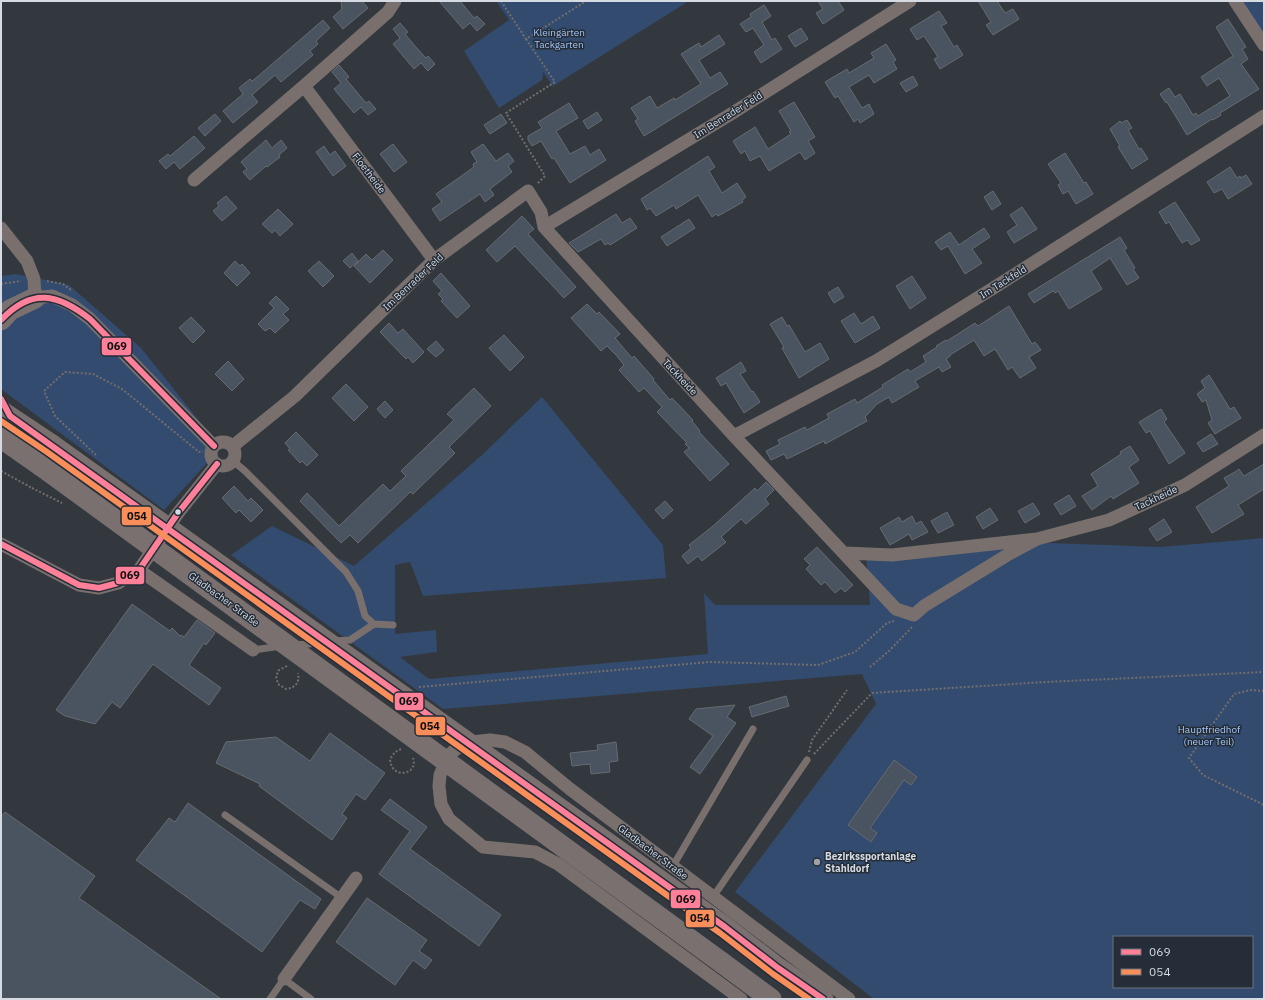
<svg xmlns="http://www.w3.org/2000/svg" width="1265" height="1000" font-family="'IBM Plex Sans',sans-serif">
<rect width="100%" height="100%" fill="#33383e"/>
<path fill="#334b6e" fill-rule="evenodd" d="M496 1H689L553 86 543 72 542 80 499 108 464 51 509 20Z
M1240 1H1264V37Z
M16 274 69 285 141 348 208 432 209 461 164 510 1 389V276Z
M542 397 663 545 666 578 423 596 410 562 395 565V634L436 630 437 652 400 657 429 679 708 654 704 593 715 605H870L866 554 1050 543 1161 547 1264 538V999H874L735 892 876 704 862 674 443 709 231 555 272 526 354 566 482 455ZM894 760 917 777 911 785 904 780 870 828 877 833 871 842 848 825ZM1114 937H1252V987H1114Z"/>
<path fill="#4a5461" stroke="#676b71" d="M341 1H362L368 8 343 29 333 17 342 9Z
M439 1H460L474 18 477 16 485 24 477 31 470 23 463 29Z
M818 1H838L844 10 823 24 816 13 823 9Z
M978 1H997L1005 13 1013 9 1019 19 993 35 986 25 991 22Z
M764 5 771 16 762 22 772 40 775 38 782 49 761 63 754 52 764 45 753 28 746 32 740 24 751 17 750 14Z
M939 11 947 23 941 26 954 47 957 45 963 55 940 69 934 59 938 57 924 36 917 40 910 29Z
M1228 19 1246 47 1242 49 1248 59 1241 64 1259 89 1220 113 1221 115 1213 120 1212 119 1187 135 1167 102 1166 103 1160 94 1169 88 1175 97 1180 94 1193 115 1196 113 1198 116 1230 96 1219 78 1207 86 1201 77 1233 56 1216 27Z
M323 20 330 28 316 41 318 44 310 51 313 55 281 82 275 75 252 95 258 102 233 123 223 111 243 94 239 88 250 79 252 81 256 78Z
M400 23 408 32 405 34 415 46 426 58 428 56 435 64 428 71 421 63 414 69 393 44 400 38 393 29Z
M801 28 808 39 795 47 788 36Z
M719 35 725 44 699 60 710 78 720 72 728 84 644 136 635 121 638 119 631 108 650 96 657 108 674 98 675 100 701 84 681 54 699 43 701 47Z
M886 44 896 60 893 62 897 69 874 83 869 75 849 87 862 108 869 104 874 114 860 123 858 119 854 122 838 96 835 98 825 82 847 69 849 73 874 58 871 53Z
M339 65 349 77 346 79 366 103 369 101 376 109 368 115 361 107 354 113 334 89 341 83 332 72Z
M913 76 918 85 906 92 900 83Z
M794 102 815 137 808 141 815 153 805 160 800 152 769 171 760 156 750 161 745 151 741 154 733 141 755 127 768 149 791 134 789 132 791 131 779 111Z
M569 103 578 118 556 131 570 154 585 146 590 155 599 149 606 160 570 183 554 158 552 159 541 141 532 146 528 140V136L542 128 538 122Z
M597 112 602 120 588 129 583 121Z
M215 114 221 121 205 136 198 128Z
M501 114 507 123 490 134 484 125Z
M1127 120 1132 128 1128 130 1139 149 1141 148 1148 159 1132 169 1118 147 1120 146 1110 129 1120 121 1121 123Z
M194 136 205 148 180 169 174 162 166 169 159 161 168 154 170 156Z
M266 140 272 148 281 140 287 148 279 155 280 157 267 167 266 166 250 180 243 172 247 169 241 162Z
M393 144 407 162 394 172 380 154Z
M483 144 496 161 508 153 514 161 508 166 512 172 490 189 494 195 485 202 480 194 440 221 432 209 442 202 436 194 474 167 473 164 477 162 471 152Z
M324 146 330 155 335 151 346 166 333 176 316 152Z
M1065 153 1084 183 1086 182 1093 194 1076 204 1068 191 1063 194 1058 185 1061 183 1048 164Z
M708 156 715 167 709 171 722 193 737 183 746 197 742 200 743 202 718 216 716 214 712 217 698 195 676 209 674 205 656 216 650 208 647 210 641 199Z
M1230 167 1237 178 1240 176 1241 178 1246 175 1252 184 1228 199 1222 189 1214 193 1207 182Z
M993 191 1001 204 992 210 984 197Z
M226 196 237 208 222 221 213 211 219 206 217 203Z
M1175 202 1200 240 1191 245 1187 240 1182 243 1169 222 1166 224 1159 212Z
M1022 207 1037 229 1014 243 1007 232 1017 225 1010 215Z
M278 209 293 224 280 236 275 230 272 233 262 224Z
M616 214 622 223 630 218 637 228 610 245 608 243 605 245 601 239 578 252 569 243Z
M522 216 534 229 528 234 576 287 564 298 515 246 497 262 486 250Z
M689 219 695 228 667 246 661 237Z
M984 228 990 237 972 249 982 263 965 274 948 246 941 250 935 242 950 232 959 245Z
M1120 237 1127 248 1124 250 1135 268 1133 269 1139 278 1127 285 1110 258 1091 271 1102 289 1069 309 1058 291 1055 293 1053 291 1034 303 1028 294Z
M383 250 393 260 370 283 354 266 366 254 372 260Z
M352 253 358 261 350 268 343 261Z
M235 261 240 266 242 264 250 273 237 286 224 273Z
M319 261 334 276 323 287 308 271Z
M441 273 470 306 457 318 441 301 443 299 438 294 442 291 433 281Z
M912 276 926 298 910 309 896 286Z
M838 287 844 297 834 303 828 293Z
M276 296 289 309 283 314 289 320 275 333 270 328 265 331 258 324 274 308 269 303Z
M587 304 597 314 599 312 620 334 615 338 632 358 634 356 654 379 653 380 670 400 672 398 693 420 692 421 700 431 699 432 729 464 710 481 684 452 689 448 685 444 687 443 657 412 662 407 644 388 639 392 619 370 624 365 616 355 607 346 601 351 571 318Z
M1009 306 1032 344 1035 342 1041 350 1029 357 1036 368 1020 378 1012 367 1008 370 995 349 984 356 974 340 950 355V356L946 359 951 367 942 372 939 367 915 381 919 387 892 403 889 397 877 404 865 417 867 421 825 444 824 441 787 459 784 454 771 460 766 451 780 444 778 440 805 427 807 430 829 418 827 414 855 399 857 403 883 387 882 385 908 369 910 372 926 362 923 356 937 347 936 346 946 340 947 341 975 323 978 326Z
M854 313 861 324 873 316 880 328 855 343 841 321Z
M191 317 205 331 193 343 179 328Z
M782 317 787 326 789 325 805 352 820 343 829 359 799 378 782 348 784 347 770 324Z
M389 323 398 333 403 329 424 352 413 363 408 357 406 359 380 332Z
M504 335 524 357 510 371 489 348Z
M436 341 444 350 436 357 427 349Z
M228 361 244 379 232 391 215 374Z
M741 362 746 371 740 374 752 392 753 391 760 402 744 413 726 383 721 386 716 378Z
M1209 375 1230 409 1234 407 1241 418 1215 434 1208 423 1212 420 1206 400 1202 402 1197 394 1205 388 1201 381Z
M346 384 368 407 354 421 332 398Z
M474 388 491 406 449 447 455 453 413 494 410 492 358 543 350 535 341 543 300 501 307 493 339 526 383 484 390 491 406 476 401 471 454 420 447 414Z
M385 401 393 410 385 418 377 409Z
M1161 409 1167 419 1164 422 1185 453 1169 464 1150 431 1146 433 1139 422Z
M296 432 318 455 307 466 302 461 300 463 288 450 290 449 285 443Z
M1211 434 1218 444 1203 452 1197 443Z
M1130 446 1139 460 1129 467 1139 483 1113 499 1111 496 1092 510 1082 496 1098 486 1091 474 1121 454 1120 452Z
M1264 464V489L1238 505 1244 514 1212 533 1196 507 1229 486 1224 478 1235 472 1239 469 1244 476Z
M766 482 774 490 765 499 769 504 746 524 741 519 721 537 726 542 702 561 698 556 688 564 682 556 691 548 689 545 713 526 755 488 757 491Z
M234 486 248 501 251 498 263 510 251 522 239 510 236 513 222 498Z
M1069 495 1076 506 1061 515 1054 504Z
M665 501 673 510 663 519 655 510Z
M1033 503 1040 514 1025 523 1018 511Z
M990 508 998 520 983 529 976 517Z
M947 512 954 525 938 533 931 521Z
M912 516 916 524 921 521 928 532 912 540 909 534 890 545 880 528 899 517 902 522Z
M1164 519 1172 532 1157 541 1149 529Z
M817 547 853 585 845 592 841 588 835 593 825 582 821 585 806 569 810 565 804 559Z
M132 604 170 631 172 628 180 636 181 635 184 637 197 620 215 633 206 645 204 643 189 665 221 688 209 705 153 664 120 708 112 702 95 724 65 716 56 710Z
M786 696 789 706 752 717 749 707Z
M735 705 727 717 736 723 700 774 690 767 713 736 689 719 696 709Z
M330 733 385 773 365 800 356 794 342 814 347 818 332 840 259 786 260 784 216 763 226 742 276 737 310 761Z
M616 742 618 761 609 762 610 772 591 774 590 764 572 766 570 753 598 750 597 745Z
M894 760 917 777 911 785 904 780 870 828 877 833 871 842 848 825Z
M390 799 427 827 410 849 501 915 479 946 379 874 410 831 381 810Z
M188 803 321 899 315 909 300 900 262 952 136 860 169 818 175 822Z
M5 812 95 876 79 898 221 999H1V817Z
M367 898 427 940 419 951 432 960 425 969 413 960 395 985 336 942Z"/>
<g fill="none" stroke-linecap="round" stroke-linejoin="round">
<path stroke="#736e6e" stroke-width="2" stroke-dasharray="2 2" stroke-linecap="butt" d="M501 1 526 39 586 1
M526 39 555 82 506 113 545 176 537 184
M47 281 63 284 71 290
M1 284 21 281
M96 455 55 416 44 391 65 372 93 374 122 389 199 452 203 451
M1 471 32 488
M870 667 890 650 913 626
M419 687 710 662 818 665 855 652 887 623 894 621
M1264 691 1250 690 1234 694 1189 758 1203 775 1264 805
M809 752 812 740 847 690
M814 754 872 693 1045 682 1264 672"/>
<path stroke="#79706e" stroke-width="7" d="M233 461 245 471 346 572 358 591 365 616 374 624 393 625
M335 641 350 640 374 624
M295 645 320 643
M253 650 281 646
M225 815 342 898
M673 866 753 729
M713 897 807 760
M270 999 284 979 311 999"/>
<path stroke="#79706e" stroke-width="13" d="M1235 1 1264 45
M304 86 434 260
M194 180 304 86 388 12 395 1
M544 227 731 114 910 1
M1 228 27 261 34 279 35 298 52 296 72 305 90 319 214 446
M734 436 876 361 995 287 1264 116
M211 454a12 12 0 1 1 24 0a12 12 0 1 1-24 0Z
M233 446 295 396 434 260 528 191 541 212 544 227 734 436 896 609 914 615 924 606 1009 554 1037 539
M1 544 79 585 99 588 118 583 139 570 178 513 217 464
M845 553 892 555 1037 539 1109 520 1185 485 1264 435
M139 570 253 650
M284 979 356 878
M741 999 558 864 535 852 483 847 449 819 441 804 439 786 440 775 448 756 456 749 472 742 490 740 505 742 525 752 570 789 849 999"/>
<path stroke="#79706f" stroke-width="21" d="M1 320 10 310 35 298
M1 411 52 445
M1 438 40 465
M725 927 778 968 823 999
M721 962 771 999"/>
<path stroke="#736e6e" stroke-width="2" stroke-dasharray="2 2" stroke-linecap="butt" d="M32 488 62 503
M287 666 279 670 276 676 278 684 286 689C295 688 300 683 298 673
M401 749 395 752 390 759C391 780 419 775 413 758"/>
<path stroke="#79706f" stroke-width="21" d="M52 445 725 927
M40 465 721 962"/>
<g stroke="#242d38" stroke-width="9">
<path id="bus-1" d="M1 320C32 287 58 294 90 319L214 446
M1 399 10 416 725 927 778 968 823 999
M1 544 79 585 99 588 118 583 139 570 178 513 217 464"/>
</g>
<g stroke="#242d38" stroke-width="9">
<path id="bus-2" d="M1 421 47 452 720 933 773 974 809 999"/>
</g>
<use href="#bus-1" stroke="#ff8098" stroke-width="6"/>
<use href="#bus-2" stroke="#fa8e5a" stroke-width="6"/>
</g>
<circle fill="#d6dbe3" stroke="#242d38" stroke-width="1.5" cx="178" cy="512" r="3.5"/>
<circle fill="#9da2a9" stroke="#242d38" stroke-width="1.5" cx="817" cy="862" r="4"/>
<g text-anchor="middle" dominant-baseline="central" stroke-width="3" stroke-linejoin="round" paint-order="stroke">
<g font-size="10" fill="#a3c5f5" stroke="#242d38">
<text x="559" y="32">Kleingärten<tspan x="559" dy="12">Tackgarten</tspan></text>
<text x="1209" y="729">Hauptfriedhof<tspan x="1209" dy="12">(neuer Teil)</tspan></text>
</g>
<g font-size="10" fill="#d6dbe3" stroke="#242d38">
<text transform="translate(728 115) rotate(-32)">Im Benrader Feld</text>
<text transform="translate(369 173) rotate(53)">Floetheide</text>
<text transform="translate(413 282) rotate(-43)">Im Benrader Feld</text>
<text transform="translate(1003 282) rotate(-32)">Im Tackfeld</text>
<text transform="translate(680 377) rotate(47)">Tackheide</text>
<text transform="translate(1156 498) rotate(-25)">Tackheide</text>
<text transform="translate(224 599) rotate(36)">Gladbacher Straße</text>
<text transform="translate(653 852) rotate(37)">Gladbacher Straße</text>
</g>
<g font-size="10" font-weight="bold" fill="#d6dbe3" stroke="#242d38" text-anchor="start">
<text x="825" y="856">Bezirkssportanlage<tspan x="825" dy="12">Stahldorf</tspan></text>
</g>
</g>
<g stroke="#242d38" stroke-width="1.5">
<rect x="101" y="337" width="31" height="19" rx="4" fill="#ff8098"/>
<rect x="121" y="506" width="31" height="20" rx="4" fill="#fa8e5a"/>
<rect x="115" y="566" width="30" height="19" rx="4" fill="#ff8098"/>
<rect x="394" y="692" width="30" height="19" rx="4" fill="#ff8098"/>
<rect x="415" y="716" width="31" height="20" rx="4" fill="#fa8e5a"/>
<rect x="670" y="889" width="31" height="20" rx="4" fill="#ff8098"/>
<rect x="685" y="909" width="30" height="19" rx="4" fill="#fa8e5a"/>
</g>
<g font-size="11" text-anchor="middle" font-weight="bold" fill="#111">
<text x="117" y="350">069</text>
<text x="137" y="520">054</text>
<text x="130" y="579">069</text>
<text x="409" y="705">069</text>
<text x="430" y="730">054</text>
<text x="686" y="903">069</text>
<text x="700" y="922">054</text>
</g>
<rect width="1265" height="1000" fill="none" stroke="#d6dbe3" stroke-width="4"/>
<rect x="1113" y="936" width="140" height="52" fill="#242d38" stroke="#6b737c"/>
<rect x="1121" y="949" width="20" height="6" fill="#ff8098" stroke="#6b737c"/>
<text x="1149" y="956" font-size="12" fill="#d6dbe3">069</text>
<rect x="1121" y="969" width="20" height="6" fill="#fa8e5a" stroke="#6b737c"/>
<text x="1149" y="976" font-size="12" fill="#d6dbe3">054</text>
</svg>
